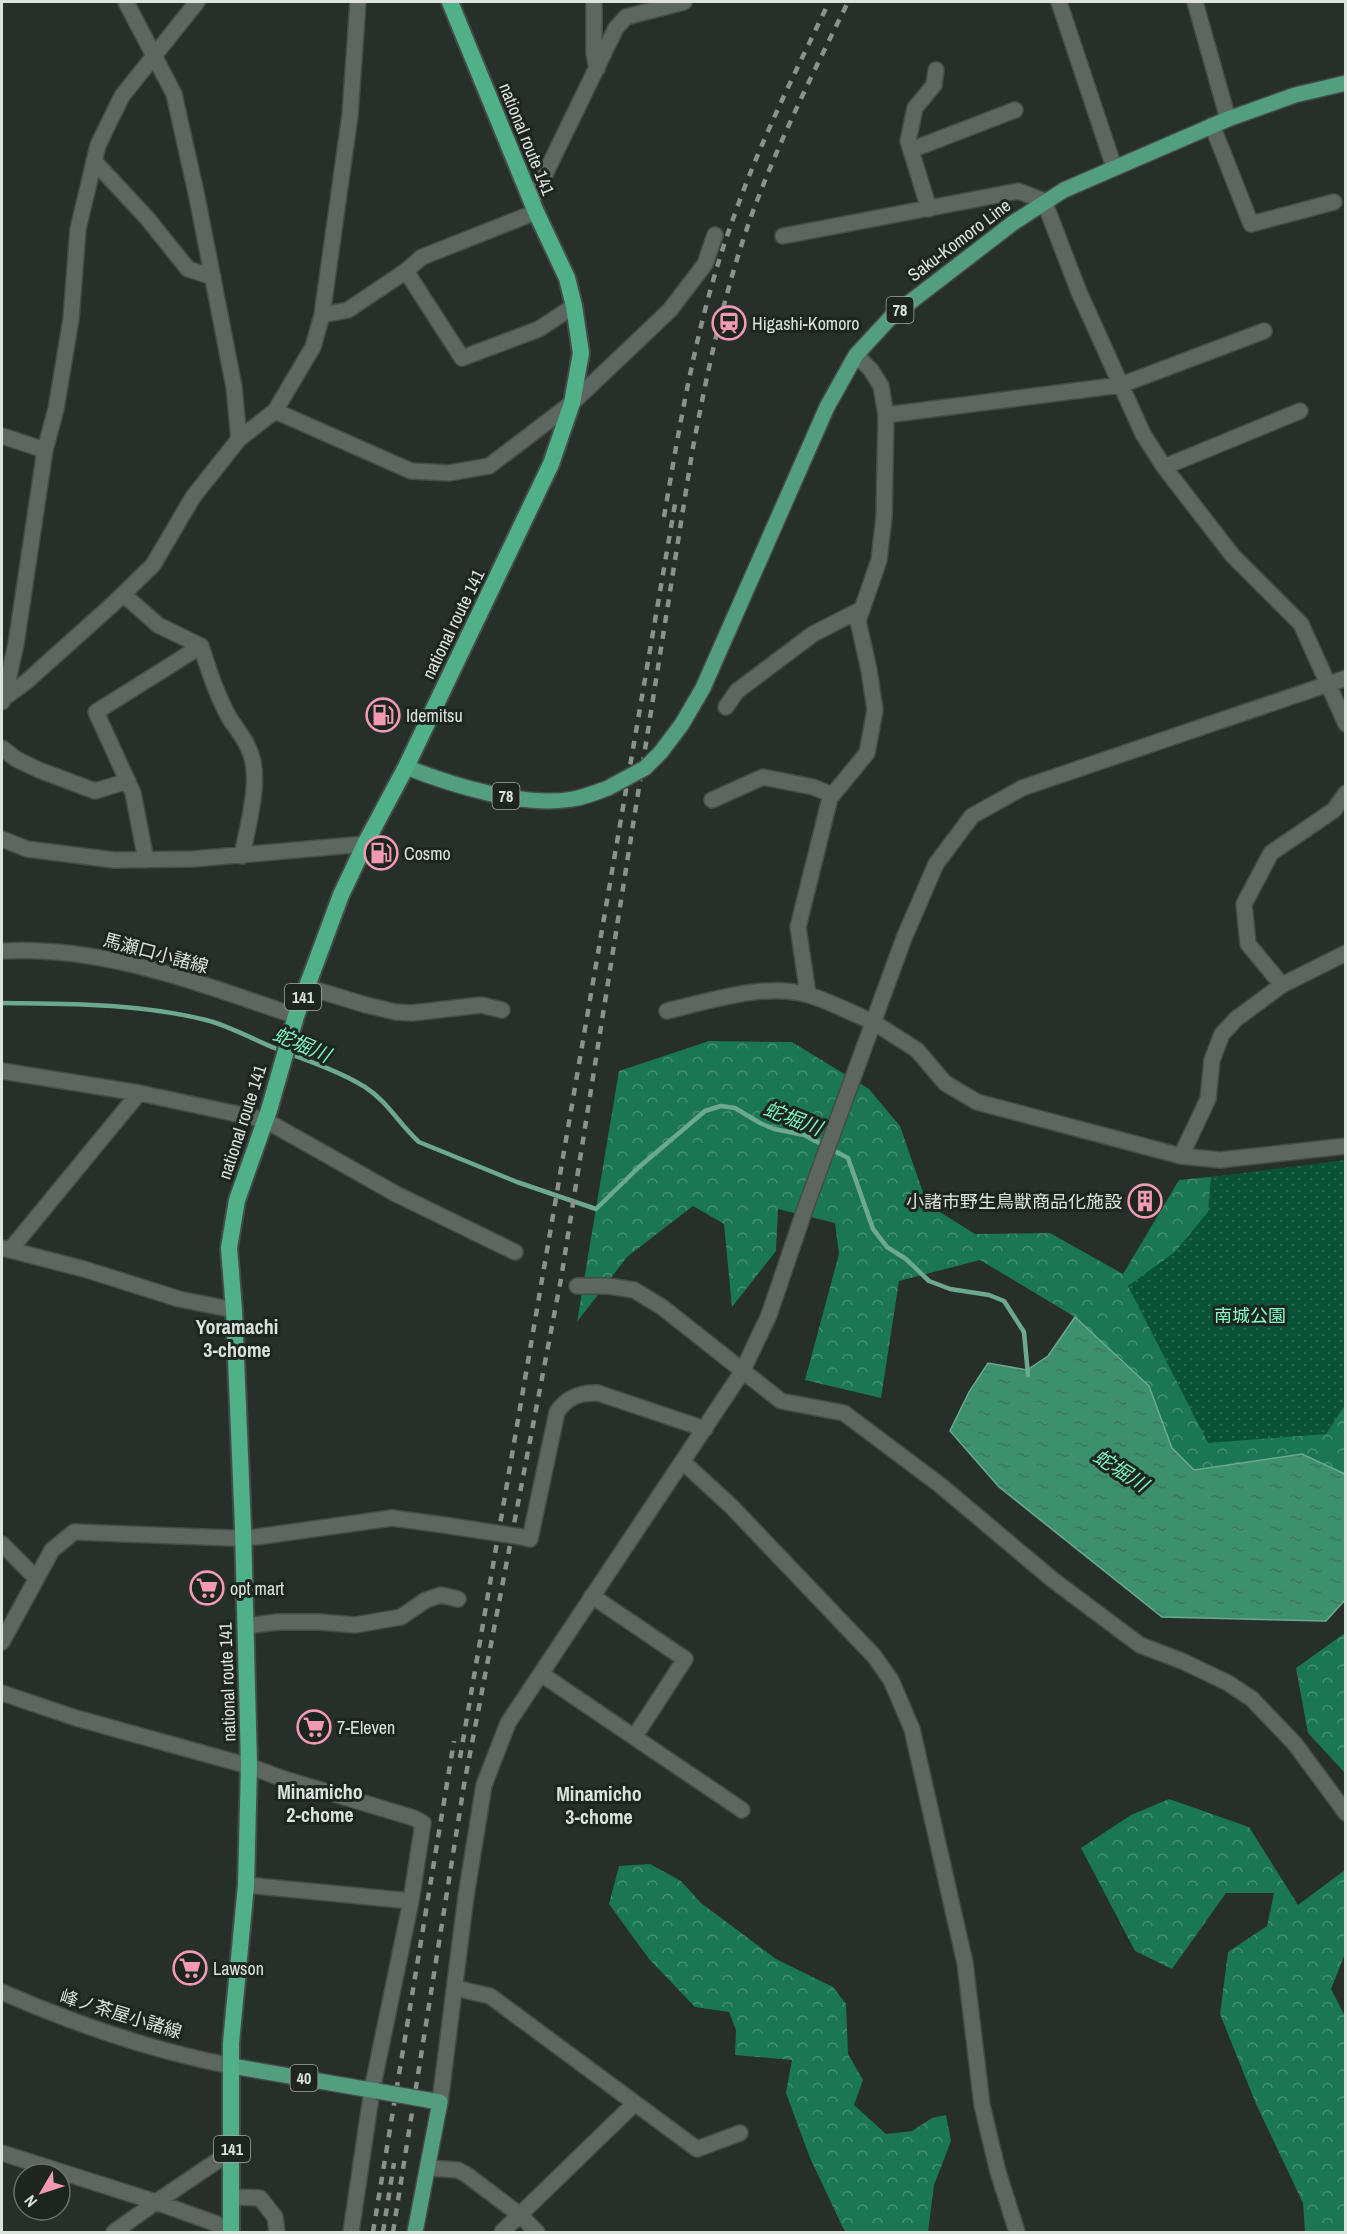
<svg xmlns="http://www.w3.org/2000/svg" width="1347" height="2234" font-family="'Archivo Narrow','Noto Sans JP',sans-serif">
<defs>
<pattern id="forest-crowns" width="20" height="18" patternUnits="userSpaceOnUse" patternTransform="scale(1.5)"><rect width="20" height="18" fill="#1a7653"/><path d="M2 6a3 3 0 1 1 6 0M12 15a3 3 0 1 1 6 0" fill="none" stroke="#469073"/></pattern>
<pattern id="park-dots" width="8" height="8" patternUnits="userSpaceOnUse" patternTransform="scale(1.5)"><rect width="8" height="8" fill="#095137"/><path d="M2 2h.1M6 6h.1" fill="none" stroke="#2c6a54" stroke-width="1.8" stroke-linecap="round"/></pattern>
<pattern id="water-ripples" width="26" height="14" patternUnits="userSpaceOnUse" patternTransform="scale(1.5)"><rect width="26" height="14" fill="#3c916c"/><path d="M2 4q2-2 4 0t4 0M15 11q2-2 4 0t4 0" fill="none" stroke="#3e765e"/></pattern>
</defs>
<rect width="100%" height="100%" fill="#262f2a"/>
<path fill="url(#forest-crowns)" d="M709 1041 792 1042 869 1089 900 1126 927 1204 975 1234 1050 1233 1123 1274 1179 1180 1240 1174 1345 1358V1474L1302 1454 1194 1470 1172 1448 1149 1386 1075 1317 980 1260 899 1281 881 1398 805 1380 839 1254 835 1223 778 1209 776 1251 732 1307 724 1224 693 1206 627 1257 577 1322 619 1071Z
M1345 1633V1773L1308 1733 1296 1668Z
M1169 1799 1249 1827 1298 1905 1345 1870V1954L1331 1989 1345 2016V2232H1305L1303 2203 1256 2104 1220 2014 1228 1952 1267 1926 1274 1893H1226L1172 1969 1135 1951 1081 1848 1131 1815Z
M650 1864 681 1881 701 1903 776 1959 833 1987 846 2004 848 2054 863 2080 854 2105 886 2134 912 2131 932 2118 946 2115 951 2141 934 2185 928 2232H845L810 2158 786 2093 792 2060 735 2055 736 2030 729 2012 695 2007 649 1959 609 1904 619 1866Z"/>
<path fill="url(#park-dots)" d="M1345 1160V1405L1326 1434 1208 1443 1128 1286 1175 1252 1208 1212 1211 1177Z"/>
<path fill="url(#water-ripples)" stroke="#6ca98e" stroke-width="1.5" d="M1075 1317 1149 1386 1172 1448 1194 1470 1302 1454 1345 1474V1600L1326 1621 1162 1617 999 1487 950 1431 969 1392 988 1363 1027 1370 1048 1356Z"/>
<g fill="none" stroke-linecap="round" stroke-linejoin="round">
<path stroke="#6ca98e" stroke-width="4.5" d="M2 1003C70 1004 139 1003 206 1020 230 1026 254 1040 277 1049 304 1059 341 1072 365 1087 387 1101 400 1125 419 1142L517 1182 596 1209 639 1167 705 1111 721 1106 735 1108 760 1123 774 1129 804 1135 848 1158 873 1229 887 1247 906 1259 929 1281 950 1289 989 1295 1004 1301 1024 1332 1028 1375"/>
<g stroke="#444c48" stroke-width="18">
<path id="minor" d="M126 2 174 94 197 197 234 387 239 439
M594 2V53L597 69
M1059 2 1114 167
M1195 2 1228 119
M1212 125 1251 224 1334 202
M911 150 1015 110
M94 161 147 218 188 269 213 277
M532 201 616 28 626 17 684 2
M929 209 908 141 915 108 934 85 936 70
M783 236 1018 191 1044 201 1079 292 1143 434 1164 467 1233 556 1301 624 1346 724
M406 271 462 358 539 329 574 306
M322 315 348 310 406 271 422 257 536 212
M275 411 411 471 449 473 489 466 572 403 670 310 705 264 715 235
M886 415 1121 385 1264 331
M2 436 45 450
M1164 467 1300 411
M123 594 158 625 201 646
M2 695 4 698 26 682 113 604 153 565 193 497 239 439 275 411 313 347 322 315 350 115 358 2
M726 707 737 691 813 634 862 609
M2 748 16 759 39 770 95 791 128 781
M712 800 763 777 813 787 833 795
M2 839 27 849 114 860 193 859 365 844
M146 860 133 793 96 712 201 646C209 671 217 696 230 719 238 731 247 741 251 755 261 781 247 828 242 856
M1282 985 1248 944 1244 904 1271 853 1334 810 1346 793
M307 987 366 1005 396 1012 412 1013 481 1005 502 1010
M808 994 798 927 830 798 867 753 875 710 869 670 858 621 879 560 884 517 886 415 881 386 871 370 856 355
M667 1011C709 1001 767 982 809 995 831 1002 852 1013 873 1022
M2 1071 139 1093 265 1120 396 1194 515 1252
M1181 1156 1208 1099 1212 1060 1222 1034 1236 1019 1282 985 1346 953
M2 1248 84 1269 179 1299 234 1310
M10 1250 139 1093
M577 1286H608L634 1290 662 1307 781 1401 844 1413 940 1485 1053 1580 1140 1645 1182 1661 1228 1683 1252 1699 1295 1744 1346 1813
M522 1537 530 1539 557 1412C567 1397 580 1392 598 1393L705 1429
M2 1544 36 1578
M592 1596 685 1659 635 1736
M245 1626 278 1622H320L355 1625 401 1617 426 1600 441 1595 458 1599
M2 1642 52 1550 74 1532 231 1538 256 1537 392 1518 444 1525
M541 1674 742 1810
M2 1693 76 1718 249 1766 281 1778 414 1818 423 1823 411 1901 372 2090 351 2232
M246 1885 411 1901
M455 1988 490 1996 697 2149 740 2133
M2 2153 156 2202 231 2229
M429 2168 458 2170 467 2175 520 2215 537 2232
M232 2197 260 2198 275 2217 277 2232
M114 2232 156 2202 232 2151
M502 2232 635 2103"/>
</g>
<g stroke="#444c48" stroke-width="18">
<path id="tertiary" d="M2 702 4 698 16 644 45 450 56 409 71 319 78 229 98 145 122 96 197 2
M873 1022 917 1050 945 1083 977 1102 1181 1156 1220 1160 1346 1146
M683 1462 731 1506 874 1656 891 1680 912 1729 965 1963 982 2105 998 2172 1017 2232
M440 2102 466 1896 484 1785 508 1723 742 1372 769 1315 804 1212 904 938 936 864 972 816 1022 788 1346 678"/>
</g>
<g stroke="#444c48" stroke-width="18">
<path id="secondary" d="M2 951C103 945 201 984 296 1016
M2 1992C75 2024 153 2051 232 2066"/>
</g>
<g stroke="#444c48" stroke-width="18">
<path id="primary" d="M661 752 682 724 703 688 827 407 856 355 892 316 1013 223 1064 190 1228 119 1295 95 1346 83
M406 767C451 785 525 808 573 799 585 797 597 792 608 788
M232 2066 377 2091
M415 2232 440 2102 428 2100"/>
</g>
<g stroke="#444c48" stroke-width="20">
<path id="trunk" d="M231 2232V2043L246 1885 249 1766 243 1528 234 1310 229 1248 237 1200 269 1110 296 1016 341 895 365 844 406 767 551 464 572 403 581 353 574 306 567 278 536 212 450 2"/>
</g>
<use href="#minor" stroke="#5d6761" stroke-width="15"/>
<use href="#tertiary" stroke="#5d6761" stroke-width="15"/>
<use href="#secondary" stroke="#5d6761" stroke-width="15"/>
<use href="#primary" stroke="#539e7e" stroke-width="15"/>
<use href="#trunk" stroke="#50b088" stroke-width="16"/>
<path stroke="#8b928e" stroke-width="4.5" stroke-dasharray="8 8" stroke-linecap="butt" d="M664 517C681 417 698 315 733 219 759 144 795 73 829 2
M460 1758 675 504
M373 2232 454 1741
M383 2232 394 2163
M393 2232 464 1785 561 1279 692 453C707 372 724 292 752 214 779 141 814 71 848 2"/>
<g stroke="#444c48" stroke-width="18" stroke-linecap="butt">
<path id="minor-bridge" d="M444 1525 522 1537"/>
</g>
<g stroke="#444c48" stroke-width="18" stroke-linecap="butt">
<path id="primary-bridge" d="M608 788 645 768 661 752
M377 2091 428 2100"/>
</g>
<use href="#minor-bridge" stroke="#5d6761" stroke-width="15"/>
<use href="#primary-bridge" stroke="#539e7e" stroke-width="15"/>
</g>
<defs>
<g id="station-ring" transform="scale(1.725)"><circle r="9.5" fill="#1d2521" stroke="#f19ab2" stroke-width="1.5"/><path d="M-3-6H3Q5-6 5-4V2Q5 4 3 4L4.5 6H3L1.5 4h-3L-3 6H-4.5L-3 4Q-5 4-5 2V-4Q-5-6-3-6ZM-3.5-4v3h7v-3ZM-3.5 1v1.5H-2V1ZM2 1v1.5H3.5V1Z" fill="#f19ab2"/></g>
<g id="fuel-ring" transform="scale(1.725)"><circle r="9.5" fill="#1d2521" stroke="#f19ab2" stroke-width="1.5"/><path d="M-5.5-6h7V0h2V4h1.3V-2.5L3-4.5l.8-.8L6-3V5H2.5V1h-1V6h-7ZM-4.2-4.7v3.2H.2V-4.7Z" fill="#f19ab2"/></g>
<g id="building-ring" transform="scale(1.725)"><circle r="9.5" fill="#1d2521" stroke="#f19ab2" stroke-width="1.5"/><path d="M-4-6H4V6H1V3H-1V6H-4ZM-2.5-4.3h1.7v1.8h-1.7ZM.8-4.3h1.7v1.8H.8ZM-2.5-1h1.7V.8h-1.7ZM.8-1h1.7V.8H.8Z" fill="#f19ab2"/></g>
<g id="supermarket-ring" transform="scale(1.725)"><circle r="9.5" fill="#1d2521" stroke="#f19ab2" stroke-width="1.5"/><path d="M-6-5.5h2.5l.6 2H6L4.5 2H-2.5L-4.4-4H-6ZM-1.5 3.2a1.3 1.3 0 1 0 .1 0ZM3 3.2a1.3 1.3 0 1 0 .1 0Z" fill="#f19ab2"/></g>
</defs>
<g fill-rule="evenodd">
<use href="#station-ring" x="729" y="323"/>
<use href="#fuel-ring" x="383" y="715"/>
<use href="#fuel-ring" x="381" y="853"/>
<use href="#building-ring" x="1145" y="1201"/>
<use href="#supermarket-ring" x="207" y="1588"/>
<use href="#supermarket-ring" x="314" y="1727"/>
<use href="#supermarket-ring" x="190" y="1968"/>
</g>
<g text-anchor="middle" dominant-baseline="central" stroke-width="6" stroke-linejoin="round" paint-order="stroke">
<g fill="#1d2521" stroke="#a3a9a5" stroke-width="1.5">
<rect x="886.5" y="297" width="27" height="26" rx="4.5"/>
<rect x="492.5" y="783" width="27" height="26" rx="4.5"/>
<rect x="285" y="984" width="36" height="26" rx="4.5"/>
<rect x="290.5" y="2065" width="27" height="26" rx="4.5"/>
<rect x="214" y="2136" width="36" height="26" rx="4.5"/>
</g>
<g font-size="16" font-weight="bold" fill="#dce2de">
<text x="900" y="310">78</text>
<text x="506" y="796">78</text>
<text x="303" y="997">141</text>
<text x="304" y="2078">40</text>
<text x="232" y="2149">141</text>
</g>
<g font-size="18" fill="#dce2de" stroke="#1d2521">
<text transform="translate(527 139) rotate(68)">national route 141</text>
<text transform="translate(959 240) rotate(-37)">Saku-Komoro Line</text>
<text transform="translate(453 624) rotate(-64)">national route 141</text>
<text transform="translate(156 953) rotate(15)">馬瀬口小諸線</text>
<text transform="translate(242 1122) rotate(-72)">national route 141</text>
<text transform="translate(227 1682) rotate(-92)">national route 141</text>
<text transform="translate(121 2014) rotate(17)">峰ノ茶屋小諸線</text>
</g>
<g font-size="18" fill="#dce2de" stroke="#1d2521" text-anchor="start">
<text x="752" y="323">Higashi-Komoro</text>
<text x="406" y="715">Idemitsu</text>
<text x="404" y="853">Cosmo</text>
<text x="1122" y="1201" text-anchor="end">小諸市野生鳥獣商品化施設</text>
<text x="230" y="1588">opt mart</text>
<text x="337" y="1727">7-Eleven</text>
<text x="213" y="1968">Lawson</text>
</g>
<g font-size="18" fill="#87fcc6" stroke="#1d2521">
<text x="1250" y="1315">南城公園</text>
</g>
<g font-size="20" font-style="italic" fill="#7ef2bd" stroke="#1d2521">
<text transform="translate(302 1044) rotate(23)">蛇堀川</text>
<text transform="translate(793 1118) rotate(21)">蛇堀川</text>
<text transform="translate(1121 1470) rotate(33)">蛇堀川</text>
</g>
<g font-size="20" font-weight="bold" fill="#d9e4de" stroke="#1d2521">
<text x="237" y="1326">Yoramachi<tspan x="237" dy="23">3-chome</tspan></text>
<text x="320" y="1791">Minamicho<tspan x="320" dy="23">2-chome</tspan></text>
<text x="599" y="1793">Minamicho<tspan x="599" dy="23">3-chome</tspan></text>
</g>
</g>
<rect width="1347" height="2234" fill="none" stroke="#dce2de" stroke-width="6"/>
<g transform="translate(42 2192) rotate(231)"><circle r="28" fill="#1d2521" stroke="#69716d" stroke-width="1.5"/>
<path d="M0-4.5L10 22L0 15L-10 22Z" fill="#f19ab2"/>
<text y="-9" font-size="16" font-weight="bold" text-anchor="middle" fill="#dce2de">N</text>
</g>
</svg>
